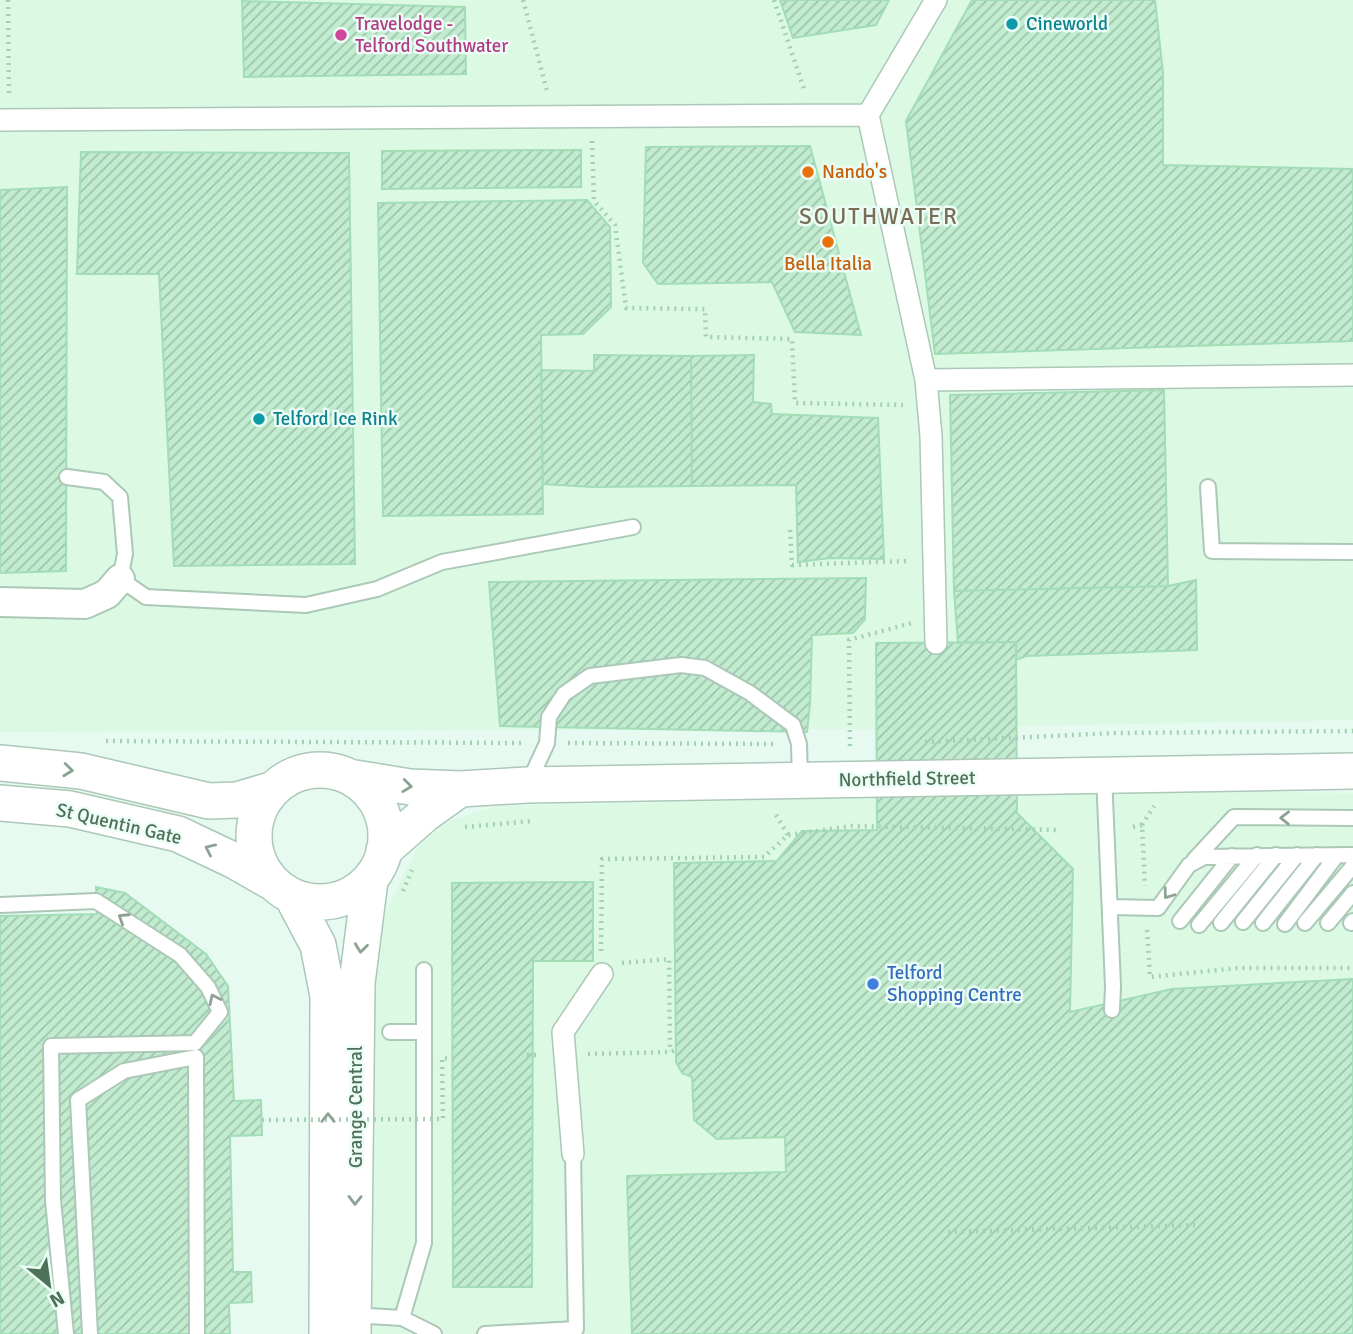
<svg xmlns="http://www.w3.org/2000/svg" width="1353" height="1334" font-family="Signika,sans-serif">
<defs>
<pattern id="building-hatch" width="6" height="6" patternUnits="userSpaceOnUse" patternTransform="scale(1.75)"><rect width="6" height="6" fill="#c1ecd0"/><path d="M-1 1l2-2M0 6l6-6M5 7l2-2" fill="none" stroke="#9fc4ac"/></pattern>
</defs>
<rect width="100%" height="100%" fill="#e6faf2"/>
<path fill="#dbf9e3" d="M0 0H1353V720L867 729 0 732Z
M1143 792 1353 793V1334H369L374 953 386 911 418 846 451 820 496 806Z"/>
<path fill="url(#building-hatch)" stroke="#a3ddb7" stroke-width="2" d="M780 0H889L876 25 793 38Z
M972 0H1155L1163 73V165L1353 169V341L935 354 906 121Z
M242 1 465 7 466 74 244 77Z
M810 146 861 335 795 332 772 282 658 284 643 263 646 147Z
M581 150V187L382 189V151Z
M81 152 349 153 355 564 174 566 159 274H77Z
M67 187 66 571 0 573V190Z
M587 200 610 227 611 307 583 334 541 335 543 514 383 516 378 203Z
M594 355 691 356 692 486 593 487 543 484 541 370 594 371Z
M754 355 753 402 771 404 772 414 878 418 884 559 830 558 798 562 796 485 692 486 691 356Z
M1164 390 1168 586 954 591 950 395Z
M866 578 865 619 853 633 812 635 810 704 807 732 500 726 489 582Z
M1196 580 1197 650 1026 656 1016 660V642L958 643 954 591 1168 586Z
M1016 642 1017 813 1073 869 1070 1012 1172 989 1353 979V1334H632L627 1176 786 1172 785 1137 717 1139 694 1120 692 1077 682 1073 676 1062 674 863 777 861 802 831 877 830 876 643Z
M593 882V961H533L532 1287H453L452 883Z
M96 887 125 893 206 954 228 986 234 1101 261 1100 262 1135 230 1136 233 1272H251L252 1302 229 1303 230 1334H0V916L97 914Z"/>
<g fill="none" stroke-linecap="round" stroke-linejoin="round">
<g stroke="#acc8b7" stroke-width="18">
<path id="service" d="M67 477 104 482 120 497 125 554 120 579 146 597 306 605 377 589 442 562 633 527
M1208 487 1212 551 1353 552
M1104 775 1113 986 1112 1010
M528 784 547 743 549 717 564 694 590 676 681 665 705 668 750 693 793 725 799 744 800 780
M1194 860 1234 817 1353 818
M0 905 96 901 180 955 208 987 220 1012 195 1043 51 1046 53 1200 66 1334
M1110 907 1158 908 1189 865 1204 857 1353 855
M1180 921 1232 856
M1243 922 1297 855
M1221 923 1276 855
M1263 923 1317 855
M1305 923 1353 866
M1328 923 1353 893
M1351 923 1353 921
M1285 924 1337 855
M1199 925 1257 855
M390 1032H423
M352 1315 402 1318 434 1334
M402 1318 424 1243V970
M90 1334 78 1100 124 1071 196 1057 197 1334
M485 1334 576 1329 573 1154"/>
</g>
<g stroke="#acc8b7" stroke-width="24">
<path id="pedestrian" d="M868 115 936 0
M0 120 868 115 926 380 931 436 936 643
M926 380 1353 375
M573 1154 563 1032 602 974"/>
</g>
<g stroke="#acc8b7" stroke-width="32">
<path id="minor" d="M0 602 85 604 107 594 120 579"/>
</g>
<g stroke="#acc8b7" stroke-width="38">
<path id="tertiary" d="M0 763 81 771 209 801 237 800 271 790
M254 836a66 66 0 1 1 132 0a66 66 0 1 1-132 0Z
M355 778 410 787 460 789 527 785 1353 771
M0 803 70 809 178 834 235 861 270 881
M384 850 425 814 460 789
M293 898 318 945 328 996 327 1334
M353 1334 357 983 370 880"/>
</g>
<path stroke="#a4d1b4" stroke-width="4.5" stroke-dasharray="2 5" stroke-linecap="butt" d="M8 0 9 94
M523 0 547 91
M774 0 804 89
M592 141 594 201 615 225 626 308 705 309 706 337 792 339 795 403 903 405
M790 530 792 565 909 561
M106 741 524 743
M925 742 1115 733 1353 731
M568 743 776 744
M850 746 849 640 912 623
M776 815 788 835
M1142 825 1154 806
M465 827 533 821
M1133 827 1142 825 1145 886
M403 891 412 870
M1147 930 1150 977 1238 968H1353
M601 951 602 859 764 857 788 835 851 826 1060 830
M622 963 669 959 670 1052
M588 1054 670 1052 676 1050
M527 1055H541
M948 1232 1199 1225"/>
<use href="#service" stroke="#fff" stroke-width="14"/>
<use href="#pedestrian" stroke="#fff" stroke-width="21"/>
<use href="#minor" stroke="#fff" stroke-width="28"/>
<use href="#tertiary" stroke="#fff" stroke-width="35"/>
<path stroke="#a4d1b4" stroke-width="4.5" stroke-dasharray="2 5" stroke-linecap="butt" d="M262 1120 443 1119 442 1058 453 1059"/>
</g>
<defs><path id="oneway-chevron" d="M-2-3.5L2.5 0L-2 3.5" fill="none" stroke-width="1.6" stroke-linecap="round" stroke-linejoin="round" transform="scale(1.75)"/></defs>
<g stroke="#8ca393">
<use href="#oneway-chevron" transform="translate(68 770) rotate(6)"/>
<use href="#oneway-chevron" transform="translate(407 786) rotate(7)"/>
<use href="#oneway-chevron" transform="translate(1285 818) rotate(-179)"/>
<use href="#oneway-chevron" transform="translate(210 849) rotate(-155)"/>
<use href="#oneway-chevron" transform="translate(1168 894) rotate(126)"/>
<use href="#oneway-chevron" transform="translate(123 918) rotate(-147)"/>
<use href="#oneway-chevron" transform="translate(361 948) rotate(97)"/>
<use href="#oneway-chevron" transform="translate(214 999) rotate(-116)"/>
<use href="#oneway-chevron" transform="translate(328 1118) rotate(-90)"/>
<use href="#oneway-chevron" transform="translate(355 1200) rotate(91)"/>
</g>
<g fill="#0f9aa8" stroke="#ecfdf6" stroke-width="2.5">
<circle cx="1012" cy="24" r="7"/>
<circle cx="259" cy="419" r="7"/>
</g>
<circle fill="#d1479c" stroke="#ecfdf6" stroke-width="2.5" cx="341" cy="35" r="7"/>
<g fill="#e8710a" stroke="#ecfdf6" stroke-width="2.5">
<circle cx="808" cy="172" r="7"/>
<circle cx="828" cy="242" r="7"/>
</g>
<circle fill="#3f7fe0" stroke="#ecfdf6" stroke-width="2.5" cx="873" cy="984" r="7"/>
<g text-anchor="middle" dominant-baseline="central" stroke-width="5" stroke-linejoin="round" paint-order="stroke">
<g font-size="19" fill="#b23c85" stroke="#ecfdf6" text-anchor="start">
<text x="355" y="24">Travelodge -<tspan x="355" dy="22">Telford Southwater</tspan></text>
</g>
<g font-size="19" fill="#0d838f" stroke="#ecfdf6" text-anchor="start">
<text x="1026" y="24">Cineworld</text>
<text x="273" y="419">Telford Ice Rink</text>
</g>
<g font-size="19" fill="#c56008" stroke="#ecfdf6" text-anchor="start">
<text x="822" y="172">Nando's</text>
<text x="828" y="264" text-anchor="middle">Bella Italia</text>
</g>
<g font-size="19" fill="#4e7159" stroke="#ecfdf6">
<text transform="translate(907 779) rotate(-1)">Northfield Street</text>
<text transform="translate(119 824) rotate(13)">St Quentin Gate</text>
<text transform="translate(356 1107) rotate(-90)">Grange Central</text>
</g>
<g font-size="19" fill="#366cbe" stroke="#ecfdf6" text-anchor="start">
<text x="887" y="973">Telford<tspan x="887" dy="22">Shopping Centre</tspan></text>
</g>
<g font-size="23" letter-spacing="2" fill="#796d58" stroke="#ecfdf6">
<text x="879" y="216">SOUTHWATER</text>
</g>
</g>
<g transform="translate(49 1285) rotate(151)" stroke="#ecfdf6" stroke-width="5" paint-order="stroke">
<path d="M0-5L12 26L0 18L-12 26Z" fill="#4e7159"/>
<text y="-10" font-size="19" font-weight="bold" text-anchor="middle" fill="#4e7159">N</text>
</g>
</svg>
